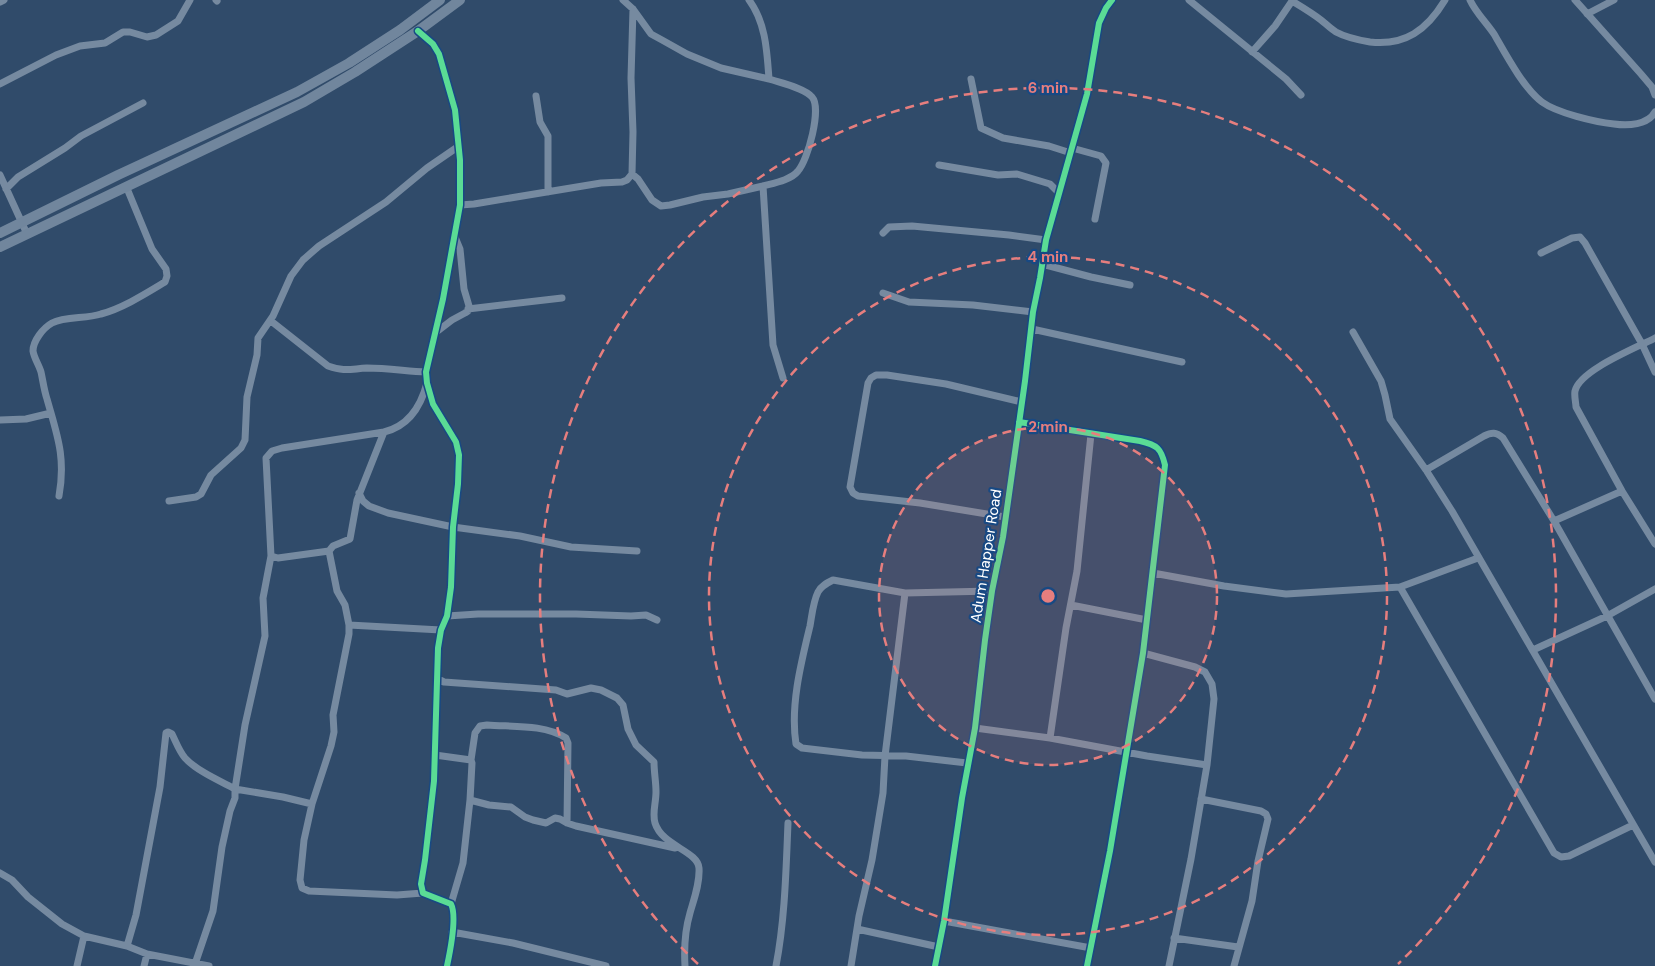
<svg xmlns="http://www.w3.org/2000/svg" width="1655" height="966" font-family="'DM Sans',sans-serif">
<rect width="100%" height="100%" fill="#304b6a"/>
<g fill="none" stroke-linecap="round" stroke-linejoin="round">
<path stroke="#768aa0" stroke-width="7" d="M216 0 217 1
M623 0 633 9 651 34 662 40 687 54 721 68 769 79
M749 0C766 23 767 52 769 79 781 83 804 88 812 97 822 108 808 160 798 171 791 180 774 183 763 186L773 345 783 378
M1189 0 1286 79 1301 95
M1470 0C1476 13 1486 22 1494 34 1505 53 1524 89 1542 102 1557 113 1595 122 1614 124 1628 126 1648 125 1655 112
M1575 0 1641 74 1652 87 1655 95
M0 2 4 0
M1587 14 1614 0
M418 31 433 44 439 54 455 110 460 160V205L443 299 426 372 427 383 433 404 456 442 459 455 458 484 453 527 451 587 447 616 441 630 438 648 434 781 425 860 421 884 423 893 451 904C457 916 450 952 447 966
M1252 52 1275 26 1292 1C1302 7 1312 13 1321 20 1326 24 1331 29 1336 32 1347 38 1358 40 1370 42 1405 46 1427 30 1445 0
M971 79 981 128 1003 138 1049 146 1071 153
M0 84 56 55 80 46 105 43 123 32H130L147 37 156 35 178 21 190 0
M536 96 540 122 548 136V192
M1072 148 1101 156 1106 163 1095 219
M939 165 998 175 1017 174 1050 184 1058 192
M632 174 638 179 652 200 661 206 670 205 703 197 728 194 763 186
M0 175 27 234
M6 189 18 177 65 148 81 136 143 103
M460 205 474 204 601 183 622 182 627 180 632 174 633 132 631 78 633 9
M883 233 889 227 912 226 1009 235 1046 240
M1541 253 1572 238 1580 237 1585 243 1642 344 1655 372
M1042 264 1091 277 1130 285
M883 293 909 302 973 305 1033 312
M468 309 562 298
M271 321 328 366C345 372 350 369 367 368 387 368 406 371 426 372
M1032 329 1182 362
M1353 332 1381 381 1385 395 1390 419 1426 470 1452 511 1655 862
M435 333 452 320 465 313 468 311 469 306 464 289 460 249 455 237
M1655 338C1636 348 1580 370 1575 391 1574 396 1576 403 1576 407L1622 491 1655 544
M0 420 26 419 51 413
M1019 422 1140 441C1157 445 1161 448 1165 465L1143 653 1110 851 1087 966
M1426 470 1484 436C1492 432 1496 432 1503 438L1554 521 1655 699
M359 493 363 501 369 506 388 513 453 527 520 536 571 547 637 551
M59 496C66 457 57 435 47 399 44 390 43 381 41 372 39 365 34 358 33 351 33 341 43 328 52 323 65 316 86 319 101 314 123 308 145 294 165 282L167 276 166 269 152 249 126 186
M169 501 196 497 201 494 211 475 241 448 245 440 247 397 257 355 258 338 273 316 291 276 303 260 319 246 386 202 427 168 459 146
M1005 517 920 503 858 496 853 493 850 487 868 383 871 378 876 375H887L946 384 1022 402
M1554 521 1622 491
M329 551 278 558 271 556 266 458 272 451 282 448 384 432
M1153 573 1224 586 1286 594 1400 587 1478 558
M1400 587 1554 853 1561 857 1569 856 1633 825
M1071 605 1147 620
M447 616 478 614H576L631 616 646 615 657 620
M349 625 441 630
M1533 650 1607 616 1655 589
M1143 653 1195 667 1205 672 1212 684 1214 699 1207 765 1191 859 1169 966
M438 679 444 682 556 690 567 694 591 688 601 690 617 698 623 705 628 729 636 745 654 762C654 772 656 782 656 792 656 803 652 813 655 823 662 846 698 851 699 868 700 883 694 899 690 913 685 930 684 949 685 966
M975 728 1050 738 1147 756 1207 765
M1050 738 1066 628 1077 571 1091 434
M435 755 471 760 472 763 470 800 463 863 451 904
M471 760 475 733 480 726 487 725C512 727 544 724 566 738L568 743 567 823
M967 763 906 756 862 755 802 748 796 744C790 706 801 663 810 626 812 615 813 602 818 592 821 586 827 583 833 580L905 593 992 591
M1201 799 1261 811 1266 814 1268 819 1258 861 1252 901 1234 966
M470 800 489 805 511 807 525 817 533 820 546 823 555 818 560 819 567 823 576 826 675 848
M0 873 12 880 28 897 62 924 84 936 127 946 147 954 209 966
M423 893 397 895 309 891 302 888 300 880 304 840 312 804 331 746 334 732 333 715 349 634V625L345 605 337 591 329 551 333 546 350 539 357 500 384 432C409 426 421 406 427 383
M944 921 1091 948
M857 929 939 947
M452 932 513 943 606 966
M1174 938 1238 947
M127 946 136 915 160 787 166 733 168 732 172 734C176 742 179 751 185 758 197 771 220 781 235 789L245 725 265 636 263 598 271 556
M195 964 213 911 222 847 230 811 235 798V789L283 797 312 804
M77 966 84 936
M144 966 147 954
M776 966C785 919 786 870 788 823
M851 966 859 916 872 860 883 793 885 756 905 593
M935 966 944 921 962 798 975 728 985 640 992 591 1003 537 1025 381 1033 312 1040 278 1046 240 1087 94 1099 23 1106 8 1112 0"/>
<path stroke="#71869d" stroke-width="10" d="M0 233 118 175 297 92 349 63 400 30 440 0
M0 247 304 102 355 72 418 31 460 0"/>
<g stroke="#184983" stroke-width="9">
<path id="cycleway" d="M418 31 433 44 439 54 455 110 460 160V205L443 299 426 372 427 383 433 404 456 442 459 455 458 484 453 527 451 587 447 616 441 630 438 648 434 781 425 860 421 884 423 893 451 904C457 916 450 952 447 966
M1019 422 1140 441C1157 445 1161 448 1165 465L1143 653 1110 851 1087 966
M935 966 944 921 962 798 975 728 985 640 992 591 1003 537 1025 381 1033 312 1040 278 1046 240 1087 94 1099 23 1106 8 1112 0"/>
</g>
<use href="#cycleway" stroke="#5adb95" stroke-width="6"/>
</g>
<circle cx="1048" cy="596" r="169" fill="#e67e7e" fill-opacity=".12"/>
<g fill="none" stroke="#e67e7e" stroke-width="2.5" stroke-dasharray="9 6">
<circle cx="1048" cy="596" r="169"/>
<circle cx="1048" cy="596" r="339"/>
<path d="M698 964A508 508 0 1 1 1398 964"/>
</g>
<g text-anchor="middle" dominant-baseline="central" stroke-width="4.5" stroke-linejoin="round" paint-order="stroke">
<g font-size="15" fill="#fff" stroke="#184983">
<text transform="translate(986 556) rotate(-81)">Adum Happer Road</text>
</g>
</g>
<circle cx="1048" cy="596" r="8" fill="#e67e7e" stroke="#184983" stroke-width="2.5"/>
<g font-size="15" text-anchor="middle" font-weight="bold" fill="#e67e7e" stroke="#184983" stroke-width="4.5" stroke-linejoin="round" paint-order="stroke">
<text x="1048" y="93">6 min</text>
<text x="1048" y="262">4 min</text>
<text x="1048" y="432">2 min</text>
</g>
</svg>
